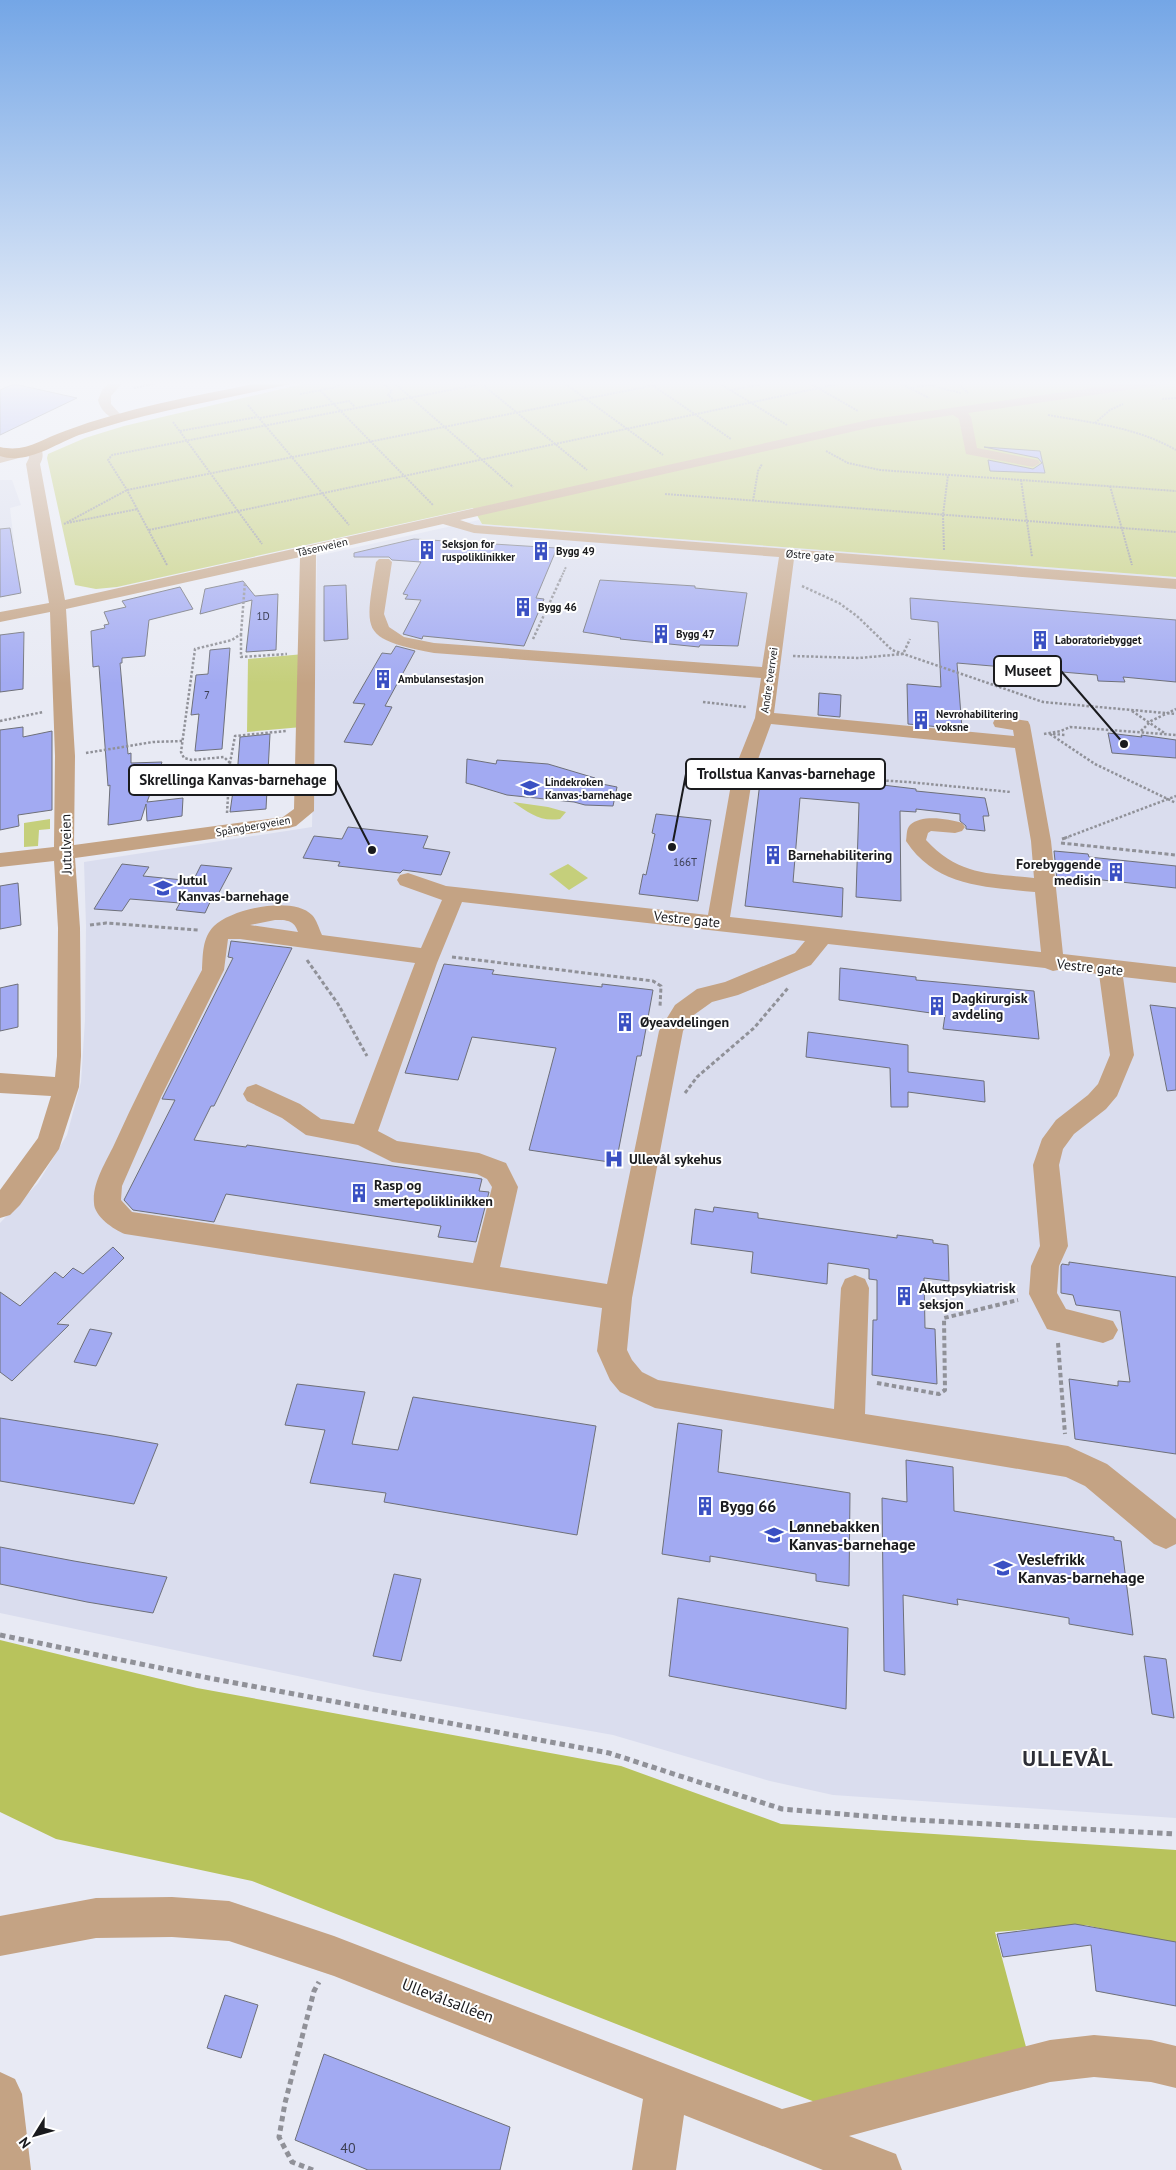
<svg xmlns="http://www.w3.org/2000/svg" width="1176" height="2170" font-family="'PT Sans',sans-serif">
<rect width="100%" height="100%" fill="#e8eaf4"/>
<path fill="#daddee" d="M0 480H12L21 505 10 508 14 542 0 544Z
M479 520 482 524 1176 577V1818L833 1795 770 1781 613 1735 373 1692 0 1613V1223L38 1183 67 1135 81 1082 85 1020 86 926 84 862 312 827 317 556Z"/>
<path fill="#c5cf7b" d="M320 380H1176V577L482 524 473 508 117 587 96 589 75 585 47 458 48 454 85 438 124 426Z
M304 654 302 727 247 732 248 659Z
M513 802 548 807 566 812 560 819C540 822 529 813 513 802Z
M50 819V829L39 830 38 846 24 847V823Z
M568 864 588 878 569 890 549 874Z"/>
<path fill="#b8c35c" d="M0 1640 197 1688 621 1766 781 1824 1176 1850V1944L1085 1925 995 1932 1029 2058 815 2102 252 1881 56 1839 0 1812Z"/>
<path fill="#a2aaf2" stroke="#6e7079" d="M14 384 77 398 0 435V390Z
M984 447 1040 451 1045 473 990 471 988 460 1033 469 1042 463 1038 458Z
M10 528 21 593 0 597V529Z
M414 539 557 548 536 598 544 599 524 646 423 636 422 639 403 634 421 600 405 599 408 595 403 594 421 562 392 560 389 557H354V553Z
M600 580 695 586V588L747 593 738 646 700 645 699 647 620 639 621 638 583 632Z
M243 581 255 596 278 594 276 650 246 652 252 600 200 614 205 589Z
M346 585 348 639 324 641V586Z
M180 587 193 609 149 620 145 656 122 658V663H120L128 754 131 753V763L162 762 147 802 183 798 182 816 147 821 146 804 141 820 108 825 110 785 108 786 99 666 93 667 91 631 105 628 104 625 109 624 104 612 126 607 122 601Z
M910 598 1176 620V682L1123 677 1125 682 1098 681 1097 675 957 663 962 729 908 724 907 684 941 687 938 622 911 619Z
M24 632 23 689 0 692V635Z
M396 646 415 651 385 706 392 707 372 745 344 742 365 704 353 703 382 653 391 654Z
M230 648 222 749 195 751 199 714 191 715 196 675 208 674 210 650Z
M819 693 841 695 840 717 818 715Z
M23 727V737L52 731V810L18 815 19 826 0 830V730Z
M1108 733 1142 737 1141 735 1176 740V758L1112 753Z
M270 734 266 809 230 812 233 791 236 790 240 737Z
M467 759 496 764 497 760 548 764 595 778 592 782 617 787 613 806 585 805 574 802 507 795 474 785 466 783Z
M761 774 874 787V784L916 789V791L985 798 989 816H983L985 831 966 829V826L960 821V814L916 809V812L900 811 901 901 856 897 859 803 800 798 793 882 843 888 842 917 745 906Z
M656 814 711 820 698 901 639 894 643 874 646 875 655 834 652 833Z
M348 827 428 836 423 848 450 852 441 875 403 870 400 873 338 866 340 862 303 858 314 836 342 839Z
M1054 851 1088 854 1089 857 1176 866V888L1093 879V884L1057 880Z
M122 864 149 867 143 876 193 881 201 865 232 868 215 900H211L205 913 176 910 180 903 130 899 122 911 94 909Z
M18 883 21 925 0 929V886Z
M231 941 292 948 214 1106H211L194 1140 246 1147 247 1145 482 1179 479 1191 489 1192 476 1242 438 1237 441 1226 226 1194 214 1222 133 1210 124 1200 175 1100 162 1099 233 958 228 957Z
M444 964 494 970 492 974 602 987V984L653 990 641 1056H637L616 1163 529 1150 556 1048 472 1037 458 1080 405 1073Z
M840 968 916 977V980L1034 991 1039 1039 943 1029 945 1015 839 1000Z
M18 984V1027L0 1031V988Z
M1150 1005 1176 1008V1090L1167 1091Z
M808 1032 908 1045V1072L984 1081 985 1102 908 1092V1107H891L890 1068 806 1057Z
M714 1207 758 1213V1218L897 1238V1235L933 1240V1243L948 1245 949 1281 924 1278 925 1328 935 1329 937 1384 872 1375 873 1320H877V1280L869 1279V1269L828 1263 827 1284 751 1273 753 1252 691 1244 695 1209 713 1212Z
M113 1247 124 1258 57 1324 69 1325 12 1381 0 1372V1292L20 1306 55 1272 63 1278 73 1268 83 1274Z
M1069 1262 1176 1277V1454L1075 1439 1069 1379 1118 1386V1381L1130 1382 1120 1311 1076 1305 1073 1295 1061 1293V1266L1062 1264 1069 1265Z
M90 1329 112 1333 96 1366 74 1362Z
M297 1384 365 1392 352 1444 398 1450 413 1397 596 1426 577 1535 384 1502 386 1493 310 1483 325 1430 285 1425Z
M0 1418 113 1436 158 1444 134 1504 0 1481Z
M678 1423 722 1430 718 1472 850 1493 849 1586 816 1581V1574L710 1556V1562L662 1554Z
M906 1460 953 1467 954 1511 1114 1537V1540L1121 1541 1133 1635 1069 1624V1618L957 1599 958 1605 903 1595 905 1675 884 1671 882 1498 907 1502Z
M0 1547 74 1561 167 1577 153 1613 87 1602 0 1584Z
M394 1574 421 1579 401 1661 373 1656Z
M678 1598 848 1628 846 1709 669 1676Z
M1144 1656 1166 1659 1174 1718 1152 1714Z
M1075 1924 1176 1942V2006L1096 1991 1091 1945 1003 1957 997 1934Z
M225 1995 258 2005 241 2058 207 2048Z
M324 2054 510 2127 500 2170H368L295 2140Z"/>
<g fill="none" stroke-linecap="round" stroke-linejoin="round">
<path stroke="#909198" stroke-width="2" stroke-dasharray="2 1" stroke-linecap="butt" d="M379 380 392 391 388 395 394 400
M391 380 513 487
M477 380 587 470
M560 380 663 455
M645 380 731 439
M714 380 787 425
M804 380 858 411
M830 380 837 384
M894 380 929 398
M919 380 932 386 961 393
M954 380 968 393
M976 380 988 383 1010 380
M134 388 169 380
M910 388 964 380
M320 390 433 505
M731 390 782 380
M300 394 337 387 343 382 352 380
M1162 399 1176 398
M248 405 349 525
M1048 415C1092 423 1136 427 1176 450
M260 418 349 401 355 407
M173 422 262 544
M1095 423 1110 410 1123 404
M180 431 257 417
M826 451 848 463 880 470 1176 491
M1021 480 1032 557
M1110 486 1132 565
M665 494 1176 532
M753 501 758 471 762 464
M67 523 138 509
M64 524 127 490 680 380
M149 530 857 380
M944 550 943 515 948 475
M167 565 127 490 108 460 112 455 502 380
M560 580 566 567"/>
<path stroke="#909198" stroke-width="2.5" stroke-dasharray="2.5 2" stroke-linecap="butt" d="M802 586 839 603 857 616 892 650 1043 702 1176 714
M241 634V657L287 654
M533 639 561 578
M793 656 859 658 903 654 910 639
M703 702 746 707
M1132 711 1166 734
M0 721 43 712
M1141 731 1151 721 1176 709
M1044 734 1061 731 1070 727 1176 735
M1050 734 1095 764 1176 803
M1053 734 1065 735
M86 753 153 742 182 741
M230 763 224 757 192 760 184 758 181 752 195 649 232 640 241 634 245 582
M765 773 908 782 1011 792
M227 813 230 763 235 736 286 731
M1065 838 1176 796"/>
<path stroke="#909198" stroke-width="3" stroke-dasharray="4 2.5" stroke-linecap="butt" d="M1062 839 1069 837
M1061 843 1176 855
M90 925 106 923 198 930
M452 957 653 981 661 986 660 1007
M307 960 338 1004 367 1056
M685 1093 697 1077 754 1028 788 988"/>
<path stroke="#909198" stroke-width="4" stroke-dasharray="4.5 3" stroke-linecap="butt" d="M1058 1343 1065 1434
M877 1383 939 1394 945 1390 944 1318 1018 1300"/>
<path stroke="#909198" stroke-width="5" stroke-dasharray="5.5 4" stroke-linecap="butt" d="M0 1635 209 1678 609 1753 782 1809 914 1820 1176 1834
M313 2170 292 2162 279 2137 285 2103 314 1991 319 1982"/>
<path fill="#c4a384" fill-rule="evenodd" d="M112 380H125L111 396V404L120 414 114 418C106 416 100 408 98 400L102 390Z
M1150 380H1176V383L968 413 971 417 977 448 1038 460 1040 463 1033 467 966 454 959 419 953 415 873 427 460 520 475 525 1176 579V589L794 559 774 713 1014 736 1013 730 995 727 993 723 995 719 1002 717 1028 721 1030 725 1051 841 1063 954 1176 967V983L1123 977 1134 1055 1117 1096 1106 1109 1074 1134 1063 1149 1059 1165 1068 1246 1059 1266 1057 1293 1066 1309 1113 1321 1118 1330 1113 1339 1103 1343 1047 1329 1029 1294 1031 1266 1040 1246 1033 1165 1042 1139 1056 1120 1088 1095 1098 1084 1110 1055 1099 974 1058 970 1053 971 1045 968 828 944 811 965 738 995 712 1002 691 1017 683 1031 632 1298 627 1350 632 1360 642 1372 658 1380 834 1409 841 1288 845 1279 855 1275 865 1279 869 1288 865 1414 1068 1446 1107 1464 1176 1519V1544L1166 1549 1154 1544 1085 1486 1066 1477 655 1408 620 1392 610 1380 597 1351 602 1308 125 1234C114 1230 94 1216 94 1203 92 1183 106 1162 114 1145 141 1085 171 1028 202 970 203 955 202 938 214 926 231 909 293 895 312 915 317 920 319 929 322 935L421 948 442 900 400 885 397 880 400 875 408 873 446 886 708 915 733 773 755 718 761 678 434 653C359 638 365 633 376 562L379 559H389L392 562 384 614 389 627 404 637 434 643 762 667 779 557 474 533 443 524 316 553 314 811 296 826 289 828 75 858 80 928 81 1056 79 1087 59 1149 20 1205 10 1215 0 1218V1190L38 1138 51 1096 0 1093V1073L55 1077 57 1056 58 928 54 861 0 867V853L54 847 55 756 50 612 0 622V612L49 603 26 464 29 458 28 450 30 447H40C44 453 43 458 40 464L65 600 873 419ZM300 557 294 809 283 817 74 845 75 756 66 609ZM771 724 1015 748 1031 841 1034 878C989 873 959 876 926 840L928 833 931 831 955 833 962 831 965 827 962 823C948 819 922 814 910 825 906 829 907 836 906 841 936 887 986 887 1035 892L1041 952 730 917 753 773ZM462 902 805 941 795 953 725 982 697 989 675 1005 659 1031 607 1284 500 1267 518 1187 506 1163 479 1153 397 1141 378 1131 437 963ZM275 920C287 920 294 920 298 932L250 925ZM228 939H240L415 963 354 1124 321 1119 300 1104 256 1084 247 1087 243 1094 247 1101 282 1118 306 1135 358 1145 392 1162 477 1174 487 1179 492 1187 473 1263 132 1212 121 1200 122 1186 161 1097 224 970Z
M14 451 19 452 21 455 19 458 0 463V455Z
M172 1897 229 1901 334 1936 782 2109 1050 2040 1094 2035 1151 2040 1176 2046V2088L1151 2082 1094 2077 1050 2082 849 2136 896 2154 902 2170H823L684 2115 676 2170H632L643 2099 334 1976 229 1941 172 1937 96 1938 0 1956V1916L96 1898Z
M0 2072 15 2079 22 2094 31 2170H0Z"/>
<path fill="#a06424" fill-rule="evenodd" d="M273 380H297L290 384C220 400 147 412 79 435 55 444 27 465 0 456V447C26 453 41 439 65 431 132 406 203 395 273 380Z"/>
</g>
<linearGradient id="sky" x2="0" y2="1"><stop stop-color="#74a6e6"/><stop offset="0.56" stop-color="#f5f6fa"/><stop offset="1" stop-color="#f5f6fa" stop-opacity="0"/></linearGradient>
<rect width="1176" height="684" fill="url(#sky)"/>
<defs>
<g id="building-bare" transform="scale(1.5)"><path d="M-4-6H4V6H1V3H-1V6H-4ZM-2.5-4.3h1.7v1.8h-1.7ZM.8-4.3h1.7v1.8H.8ZM-2.5-1h1.7V.8h-1.7ZM.8-1h1.7V.8H.8Z" fill="#3a50c3" stroke="#fff" stroke-width="2.5" paint-order="stroke"/></g>
<g id="school-bare" transform="scale(1.5)"><path d="M0-5L7-2L0 1L-7-2ZM-4 1L0 2.5L4 1V4Q0 6-4 4Z" fill="#3a50c3" stroke="#fff" stroke-width="2.5" paint-order="stroke"/></g>
<g id="hospital-bare" transform="scale(1.5)"><path d="M-5-5h3v3.5h4V-5h3V5h-3V1.5h-4V5h-3Z" fill="#3a50c3" stroke="#fff" stroke-width="2.5" paint-order="stroke"/></g>
</defs>
<g fill-rule="evenodd">
<use href="#building-bare" x="427" y="550"/>
<use href="#building-bare" x="541" y="551"/>
<use href="#building-bare" x="523" y="607"/>
<use href="#building-bare" x="661" y="634"/>
<use href="#building-bare" x="1040" y="640"/>
<use href="#building-bare" x="383" y="679"/>
<use href="#building-bare" x="921" y="720"/>
<use href="#school-bare" x="530" y="788"/>
<use href="#building-bare" x="773" y="855"/>
<use href="#building-bare" x="1116" y="872"/>
<use href="#school-bare" x="163" y="888"/>
<use href="#building-bare" x="937" y="1006"/>
<use href="#building-bare" x="625" y="1022"/>
<use href="#hospital-bare" x="614" y="1159"/>
<use href="#building-bare" x="359" y="1193"/>
<use href="#building-bare" x="904" y="1296"/>
<use href="#building-bare" x="705" y="1506"/>
<use href="#school-bare" x="774" y="1535"/>
<use href="#school-bare" x="1003" y="1568"/>
</g>
<g text-anchor="middle" dominant-baseline="central" stroke-width="4" stroke-linejoin="round" paint-order="stroke">
<g font-size="11" font-weight="bold" fill="#1a1b1e" stroke="#fff" text-anchor="start">
<text x="442" y="544">Seksjon for<tspan x="442" dy="13">ruspoliklinikker</tspan></text>
<text x="556" y="551">Bygg 49</text>
<text x="538" y="607">Bygg 46</text>
<text x="676" y="634">Bygg 47</text>
<text x="1055" y="640">Laboratoriebygget</text>
<text x="398" y="679">Ambulansestasjon</text>
<text x="936" y="714">Nevrohabilitering<tspan x="936" dy="13">voksne</tspan></text>
<text x="545" y="782">Lindekroken<tspan x="545" dy="13">Kanvas-barnehage</tspan></text>
</g>
<g font-size="11" fill="#1a1b1e" stroke="#fff">
<text transform="translate(322 547) rotate(-13)">Tåsenveien</text>
<text transform="translate(810 555) rotate(4)">Østre gate</text>
<text transform="translate(769 680) rotate(-82)">Andre tverrvei</text>
<text transform="translate(253 826) rotate(-10)">Spångbergveien</text>
</g>
<g font-size="11" fill="#3c3f53">
<text x="263" y="616">1D</text>
<text x="207" y="695">7</text>
<text x="685" y="862">166T</text>
</g>
<g font-size="14" fill="#1a1b1e" stroke="#fff">
<text transform="translate(66 844) rotate(-91)">Jutulveien</text>
<text transform="translate(687 919) rotate(6)">Vestre gate</text>
<text transform="translate(1090 967) rotate(6)">Vestre gate</text>
</g>
<g font-size="14" font-weight="bold" fill="#1a1b1e" stroke="#fff" text-anchor="start">
<text x="788" y="855">Barnehabilitering</text>
<text x="1101" y="864" text-anchor="end">Forebyggende<tspan x="1101" dy="16">medisin</tspan></text>
<text x="178" y="880">Jutul<tspan x="178" dy="16">Kanvas-barnehage</tspan></text>
<text x="952" y="998">Dagkirurgisk<tspan x="952" dy="16">avdeling</tspan></text>
<text x="640" y="1022">Øyeavdelingen</text>
<text x="629" y="1159">Ullevål sykehus</text>
<text x="374" y="1185">Rasp og<tspan x="374" dy="16">smertepoliklinikken</tspan></text>
<text x="919" y="1288">Akuttpsykiatrisk<tspan x="919" dy="16">seksjon</tspan></text>
</g>
<g font-size="14" fill="#3c3f53">
<text x="348" y="2148">40</text>
</g>
<g font-size="16" font-weight="bold" fill="#1a1b1e" stroke="#fff" text-anchor="start">
<text x="720" y="1506">Bygg 66</text>
<text x="789" y="1526">Lønnebakken<tspan x="789" dy="18">Kanvas-barnehage</tspan></text>
<text x="1018" y="1559">Veslefrikk<tspan x="1018" dy="18">Kanvas-barnehage</tspan></text>
</g>
<g font-size="16" fill="#1a1b1e" stroke="#fff">
<text transform="translate(448 2000) rotate(21)">Ullevålsalléen</text>
</g>
<g font-size="22" font-weight="bold" letter-spacing="1" fill="#2d2e36" stroke="#fff">
<text x="1068" y="1758">ULLEVÅL</text>
</g>
</g>
<path fill="none" stroke="#1a1b1e" stroke-width="2" d="M1124 744L1061 671M672 847L686 774M372 850L336 780"/>
<g fill="#1a1b1e" stroke="#fff" stroke-width="2">
<circle cx="1124" cy="744" r="5"/>
<circle cx="672" cy="847" r="5"/>
<circle cx="372" cy="850" r="5"/>
</g>
<g fill="#fff" stroke="#1a1b1e" stroke-width="2">
<rect x="994" y="656" width="67" height="30" rx="5"/>
<rect x="686" y="759" width="199" height="30" rx="5"/>
<rect x="129" y="765" width="207" height="30" rx="5"/>
</g>
<g font-size="15" text-anchor="middle" font-weight="bold" fill="#1a1b1e">
<text x="1028" y="676">Museet</text>
<text x="786" y="779">Trollstua Kanvas-barnehage</text>
<text x="233" y="785">Skrellinga Kanvas-barnehage</text>
</g>
<g transform="translate(35 2135) rotate(233)" stroke="#ffffff" stroke-width="4" paint-order="stroke">
<path d="M0-4L9 19L0 12L-9 19Z" fill="#1a1b1e"/>
<text y="-8" font-size="14" font-weight="bold" text-anchor="middle" fill="#1a1b1e">N</text>
</g>
</svg>
